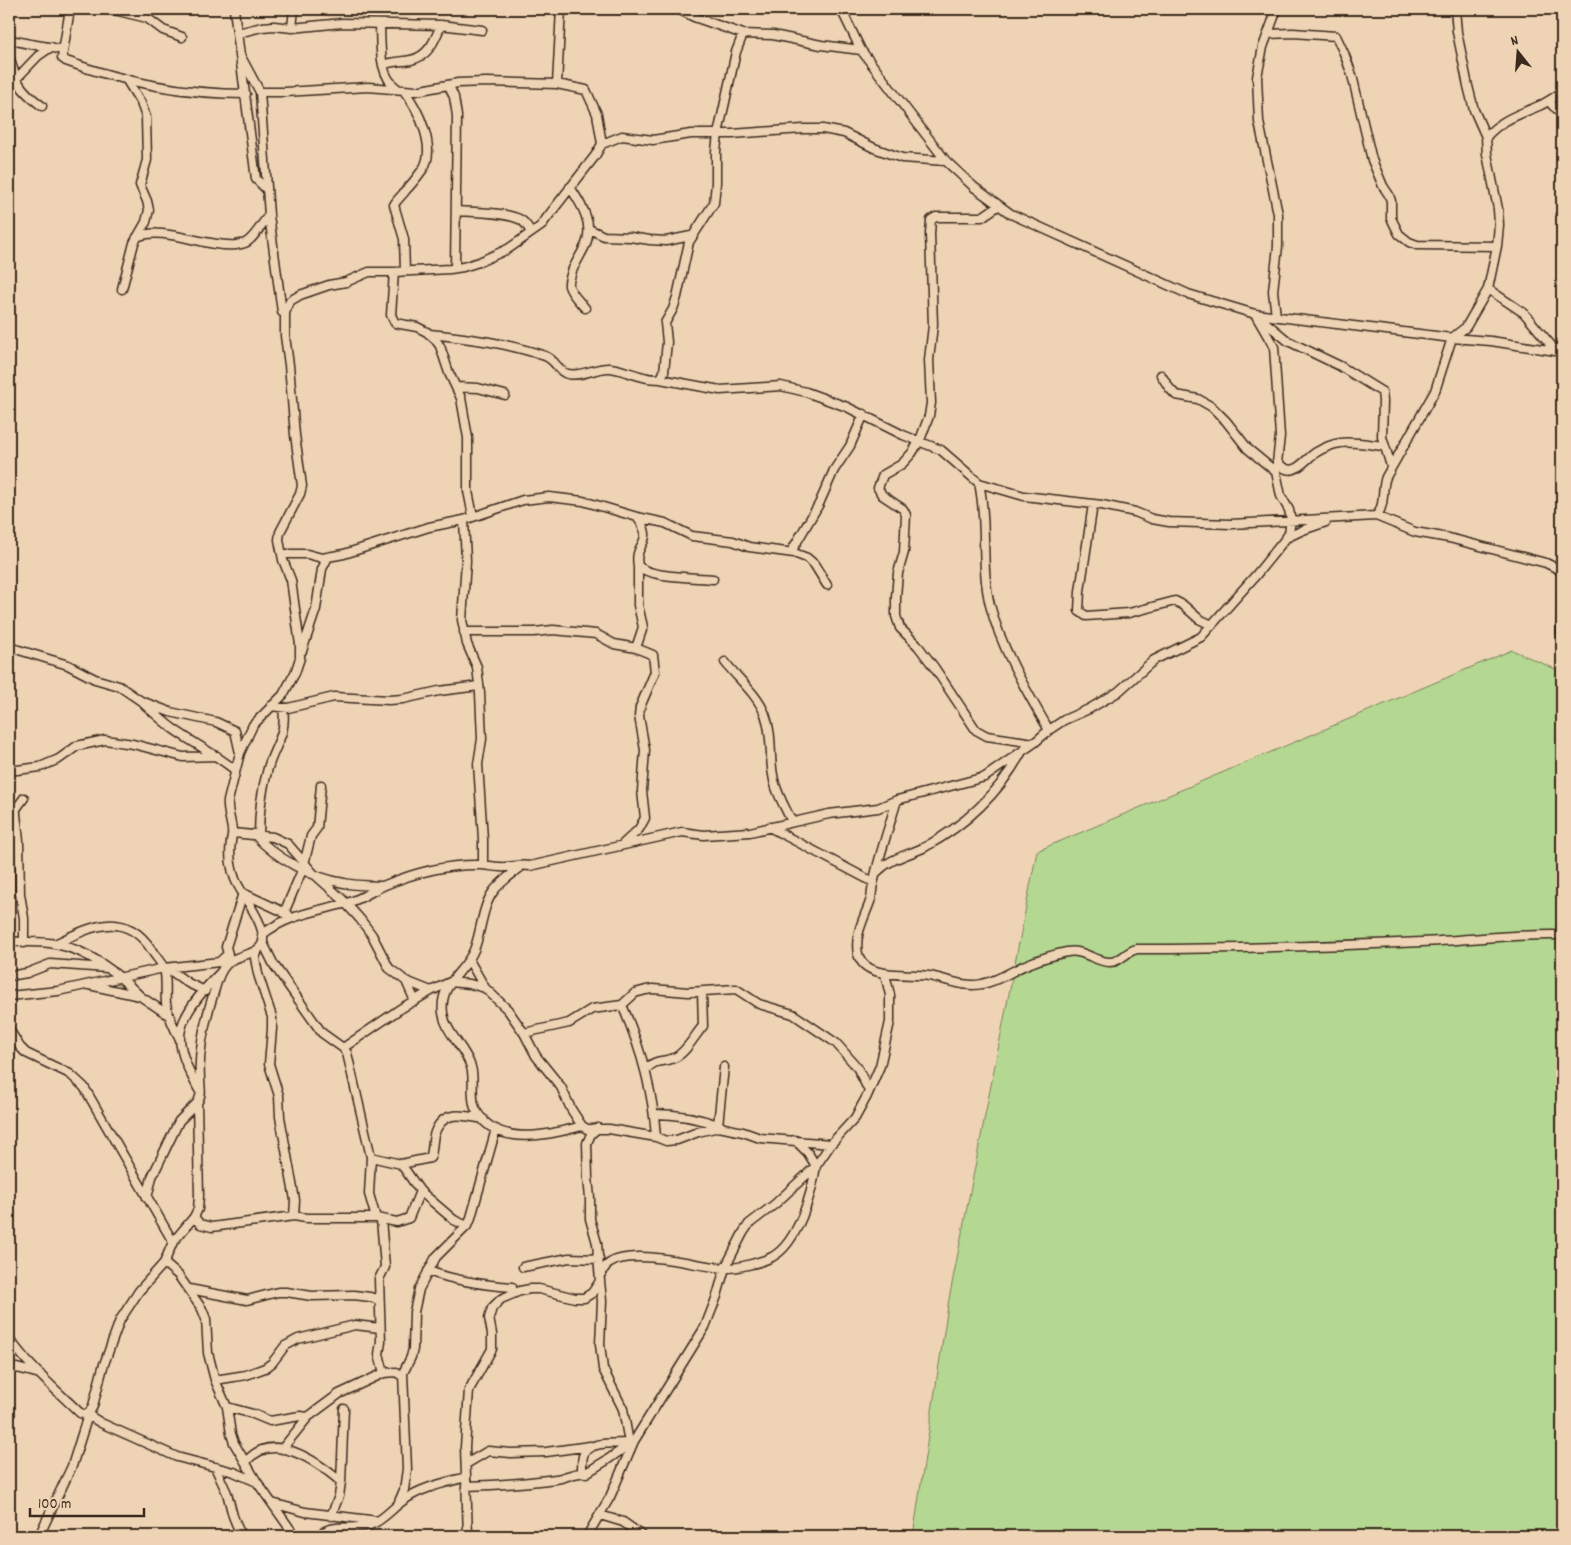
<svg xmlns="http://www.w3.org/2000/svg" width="1571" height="1545" font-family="Dekko,sans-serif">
<rect width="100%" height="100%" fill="#eed4b5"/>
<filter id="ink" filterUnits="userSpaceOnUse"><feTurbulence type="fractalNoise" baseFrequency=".02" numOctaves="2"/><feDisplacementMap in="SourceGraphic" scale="10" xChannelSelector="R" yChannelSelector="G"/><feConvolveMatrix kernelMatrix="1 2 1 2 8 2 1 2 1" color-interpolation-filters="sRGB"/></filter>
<g filter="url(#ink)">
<path fill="#b4d892" stroke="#788158" d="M1512 650 1562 672V1536H913L949 1299 1037 851Z"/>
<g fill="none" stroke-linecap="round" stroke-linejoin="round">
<g stroke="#3b2a1e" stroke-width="11">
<path id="minor" d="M68 9 69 15 62 58 66 61C123 82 185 94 246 94
M110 9 147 18 163 30 182 37
M234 9 256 179 267 190
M678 9 694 17 743 34 773 35 821 45 861 50
M841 9 861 50 946 161 974 187 1011 214 1188 294 1255 314 1452 338 1491 341 1562 352
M380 24C381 46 378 76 398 89
M292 28 294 9
M238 33 262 27 274 26 292 28 342 23 441 25 482 30
M1268 34 1293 33 1336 36 1344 53 1352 75 1372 160 1383 186 1389 195 1391 201V218L1399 234 1409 242 1417 245 1497 246
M9 39C26 45 45 45 62 50
M9 56C17 83 19 89 42 106
M383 65C392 61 401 62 411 60 429 56 435 40 441 25
M9 79H16L38 56 51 47
M557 84 561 9
M449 86 454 97 457 116 455 268
M404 91C418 108 437 148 423 169 418 176 412 184 406 190 402 196 397 199 394 205L404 239 405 271
M260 92H285L368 87 416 91 458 83 486 82 557 84 586 90 597 114 602 144 595 156 546 219 541 226 508 249 479 262 463 267 450 269 394 272H369L346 282 329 285 300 295 290 301 285 313
M1549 101 1553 106 1562 113
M1486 137C1501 119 1521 114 1541 105 1549 101 1555 97 1562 92
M602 144 622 136 653 140 691 134H732L803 129H823L844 133 874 148 902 158 946 161
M570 187C581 204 594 223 586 244 582 253 576 262 572 271 571 276 568 281 569 286 571 294 580 302 585 308
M998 206 982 217H936L931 220 930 234 933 325 929 360 931 403 929 416 920 440 912 453 902 464 883 475 878 488 882 495 903 509 906 515 904 552 898 573 896 597V616L900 628 918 646 934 667 976 730 987 736 1034 743
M456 211C473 212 507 212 521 220 526 223 528 228 531 232
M589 229 604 236 630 237 650 240 666 241 691 236
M137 237C162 225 206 248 236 245 240 244 244 244 247 242 256 236 262 223 269 215
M394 272 391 315 395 323 417 327 427 332 435 339 440 346 449 373 461 398 468 438V491L473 516
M122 289 134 243 146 222 149 210 147 201 140 185 147 160 146 117 141 103 126 79
M1488 289 1524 313 1556 351
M1276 316 1273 291 1278 246V214L1259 122 1257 77 1263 47 1277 9
M1259 317 1288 341 1340 366 1382 392 1383 401 1382 437 1391 466
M429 334C468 338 508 343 545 356 556 360 559 373 568 374 583 377 596 367 610 368 625 369 647 382 661 378L664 372 667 342 665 323 673 309 677 297 689 242 714 203 716 183V151L718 134 736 52 743 34
M1161 375 1170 389 1176 395 1198 399 1212 407 1226 421 1248 449 1276 472
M660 379 720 390 781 386 806 392 847 407 903 435 941 450 979 483 1024 496 1102 505 1135 512 1152 519 1169 522 1231 524 1376 516C1386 506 1381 489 1386 477L1435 391 1452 338 1466 327 1488 289 1497 246 1499 225 1498 209 1487 154 1486 137 1474 110 1468 86 1457 32 1455 9
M457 387 478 388 505 395
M1277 462C1293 480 1302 462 1315 453 1323 448 1332 444 1341 443 1350 441 1374 445 1384 446
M979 483C988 523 980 565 990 605 1001 648 1027 692 1049 730
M1093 504 1080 591 1079 611 1086 616 1129 613 1175 601 1183 605 1199 619 1212 625
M1376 516 1415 532 1449 538 1546 563 1558 569 1562 573
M637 517C657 544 633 541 638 566 651 578 694 577 713 579
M464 520 466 561 462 620 467 644 477 667 480 693 482 739 478 764 483 839V865
M1286 538 1303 530 1326 522
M791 552 819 504 834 470 850 446 864 414
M283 554H307L322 558 344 554 429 527 464 520 523 500 549 497 583 501 637 517 665 523 692 536 733 541 749 547 794 553 807 558 814 564 827 585
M1562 598 1561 633 1562 637
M464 632H534L553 630 596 634 614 644 636 648 653 655 655 672 640 707 639 716 645 750 642 791 645 818 639 829 623 844
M9 647 68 665 95 679 119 686 141 701 170 712 216 722 235 731 240 753
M636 648 643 627 638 605V566
M302 651 316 609 322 569 328 557
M725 662C738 679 757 694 765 714 773 736 769 754 773 775 775 791 785 807 792 822
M145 705C154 713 163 721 172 728 193 743 215 754 235 770
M271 706 288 708 334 697 389 700 403 699 439 691 479 686
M9 771 40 767 59 759 77 746 105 740 133 744 183 757 217 756
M24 798 16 809V814L19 841 20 894 24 918V943
M897 800C889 827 880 853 874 880 872 886 872 893 871 899 865 917 854 934 858 954 865 981 909 972 929 976 946 979 965 988 982 984 997 981 1009 973 1023 966 1037 960 1052 955 1067 952 1085 949 1094 962 1110 962 1121 962 1126 951 1137 949 1232 949 1327 946 1422 942 1469 940 1515 934 1562 935
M769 827 873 882
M233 833 273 837 288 844 314 874 341 898 360 919 372 935 389 968 406 981 431 991
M254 834C275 858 312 878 344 883 356 886 370 885 382 886
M259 835C259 813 262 789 268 768 275 744 287 735 283 708
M521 867C511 875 500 882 493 892 482 907 481 933 474 950 464 974 439 983 443 1013 446 1034 465 1047 471 1067 475 1080 470 1095 475 1108 494 1149 550 1135 582 1126
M877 872C890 858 909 855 925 847 965 825 999 793 1021 753
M284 913 303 868 311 836 317 828 321 785
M262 935C287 914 320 911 350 902 363 898 373 890 385 885 416 872 447 864 481 865 487 865 493 867 500 867 510 868 520 864 530 866L682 832 704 835 750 832 829 814 878 808 897 800 985 777 1034 743 1049 730 1064 720 1089 709 1118 692 1154 660 1201 637 1256 575 1286 538 1289 533 1291 520 1289 510 1281 496 1276 472 1280 436 1274 347 1255 314
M9 941C24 943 40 941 55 944 89 950 117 973 140 996
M263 943 274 965 322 1033 343 1048 347 1053 371 1157 369 1194 376 1218
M55 944C90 927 124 909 151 949 154 955 161 962 164 968 167 979 165 993 166 1003 168 1016 174 1028 180 1039
M258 950 255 958 258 974 272 1017V1029L269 1064 279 1096 280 1117 295 1200 294 1216
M469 960 485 988
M219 962 228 954 226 947 243 893 288 914
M167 968 188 983 205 991
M9 976 27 973 50 964 107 968
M406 981 415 1001
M89 985 140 996 170 1016
M9 996 58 991 164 968 229 961
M622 1005C641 1048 653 1091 656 1137
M9 1029 20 1047 26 1053 70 1074 84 1087 173 1242
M524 1033 569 1023 592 1009 622 1005 635 993 646 990 653 989 688 992 736 989 759 1004 793 1014 836 1043 857 1067 869 1091
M343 1048 400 1009 431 991 450 982 470 984 485 988 508 1010 524 1033 536 1056 561 1087 571 1109 582 1126 587 1129H609L656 1137 666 1141 677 1140 698 1132 719 1127 743 1132 760 1138 831 1144
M646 1070C655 1058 663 1063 674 1058 686 1053 695 1035 703 1026L702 992
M199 1090C191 1075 181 1057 180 1039 179 1016 205 988 220 973
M654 1114C678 1114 699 1118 721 1126
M718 1125 724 1067
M371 1157 401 1164 420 1191 454 1220 467 1226
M401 1164 430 1158C433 1151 432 1143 434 1135 442 1109 462 1115 483 1119
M147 1198 152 1177 179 1121 197 1103
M194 1217 200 1224 212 1227 294 1216 306 1218H376L397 1222 409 1218 420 1191
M381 1219 385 1267 379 1279 381 1342 379 1354 384 1373
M164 1263 178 1275 202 1309 206 1319 208 1353 215 1380 227 1407 231 1434 234 1443 257 1482 295 1536
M523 1267 569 1258 599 1259
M428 1271C456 1281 483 1285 512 1287
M601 1274C603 1270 606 1265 610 1263 634 1248 696 1266 724 1268 736 1269 762 1262 772 1257 798 1243 812 1193 816 1166L808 1153 795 1140
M600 1281 602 1301 600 1344 603 1369 623 1409 629 1443
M189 1289 247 1300 278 1292H286L312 1296 354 1295 370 1297 379 1300
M9 1338C28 1366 55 1389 80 1413L88 1415 101 1423 177 1457 234 1472 257 1482
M9 1371 17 1368 40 1374
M215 1380 246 1375 265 1368 272 1363 285 1346 298 1339 355 1325 380 1328
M227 1407 253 1414 270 1421 300 1416 308 1417
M282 1449 308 1417 339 1394 384 1373 396 1372 402 1376
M246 1462C272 1429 318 1462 341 1482
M466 1464 488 1451 511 1453 546 1452 590 1446
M215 1467 227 1493 233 1516 241 1536
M582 1472C582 1467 582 1460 583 1456 587 1440 615 1444 629 1443V1445
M466 1486C496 1485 526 1483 556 1479 565 1478 577 1471 586 1473L607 1460 633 1442
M272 1503 305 1512 378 1521
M398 1504 404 1490 407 1469 403 1373 411 1357 413 1349 414 1312 419 1289 436 1257 467 1226 470 1221 496 1129
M600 1515 623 1522 643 1536
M331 1516 339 1496 341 1482 344 1409
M39 1536 72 1466 88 1415 93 1406 103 1367 120 1320 139 1291 164 1263 173 1242 194 1217 198 1209 199 1196 197 1103C203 1094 200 1089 200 1078 198 1049 205 1020 214 992 217 982 220 969 229 962 238 954 261 955 263 941 265 922 242 896 235 879 231 868 229 854 231 842 231 838 233 835 232 830 231 820 227 811 228 801L240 753 253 725 283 695 295 673 300 658V645L291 580 283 560 279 540 280 532 300 494 302 486 295 435 289 365 285 336V313L282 312 269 215 260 92 240 55
M318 1536C332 1522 352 1531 370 1525 384 1520 392 1508 404 1500 422 1487 445 1483 466 1477
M468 1536 465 1447 469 1390 492 1349V1334L489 1318 492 1308 501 1299 520 1291 530 1289H539L575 1298H584L592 1293 600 1281 597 1243 590 1219V1198L588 1178 587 1143 591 1134 598 1128
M587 1536 610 1497 634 1441 705 1327 717 1296 725 1268 743 1233 749 1224 775 1204 816 1166 831 1144 855 1118 867 1096 880 1066 890 1022V995L885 974"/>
</g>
<use href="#minor" stroke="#eed4b5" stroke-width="8"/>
</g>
</g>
<rect width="1571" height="1545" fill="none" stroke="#eed4b5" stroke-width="30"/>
<rect x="15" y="15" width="1541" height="1515" fill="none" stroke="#3b2a1e" stroke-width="2" filter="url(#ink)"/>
<g transform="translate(1518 52) rotate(343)" stroke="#eed4b5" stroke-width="4" paint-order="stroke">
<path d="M0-4L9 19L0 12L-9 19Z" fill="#3b2a1e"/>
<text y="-8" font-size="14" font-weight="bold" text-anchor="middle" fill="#3b2a1e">N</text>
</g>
<path d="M30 1508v8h114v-8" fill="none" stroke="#3b2a1e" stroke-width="2.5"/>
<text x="38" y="1508" font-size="15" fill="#3b2a1e" stroke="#eed4b5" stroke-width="4" paint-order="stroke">100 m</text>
</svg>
